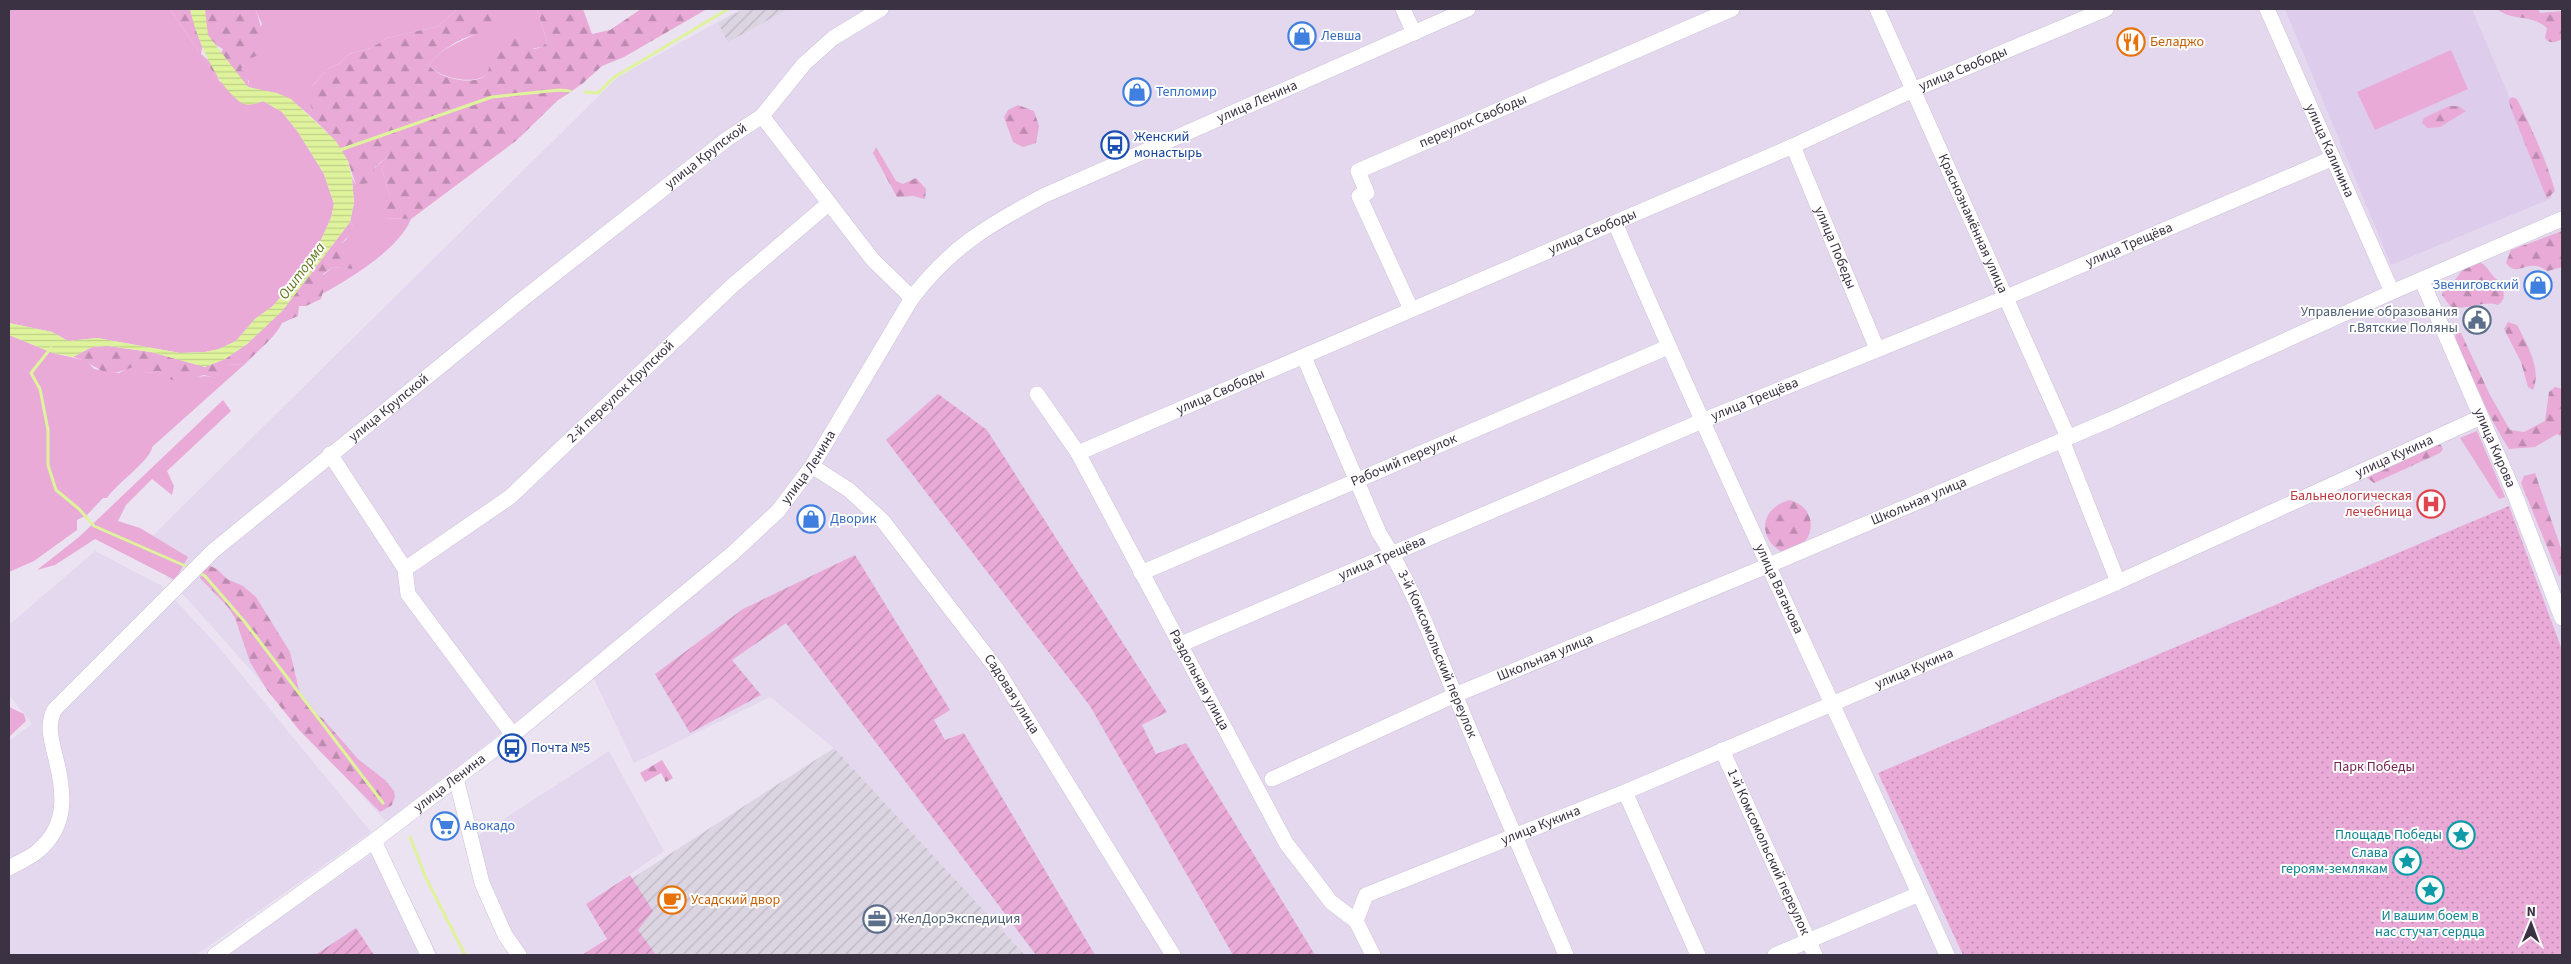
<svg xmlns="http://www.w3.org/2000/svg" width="2571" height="964" font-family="'Source Sans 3',sans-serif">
<defs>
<pattern id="industrial-furrows" width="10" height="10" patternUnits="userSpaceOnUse" patternTransform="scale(1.25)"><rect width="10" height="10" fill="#dad5e1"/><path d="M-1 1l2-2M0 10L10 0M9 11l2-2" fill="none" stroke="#bcb7c2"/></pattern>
<pattern id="forest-firs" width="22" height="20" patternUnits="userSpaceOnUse" patternTransform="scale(1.25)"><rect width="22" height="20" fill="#e9aad7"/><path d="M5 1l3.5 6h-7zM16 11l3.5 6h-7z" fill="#be8bb0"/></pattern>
<pattern id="park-dots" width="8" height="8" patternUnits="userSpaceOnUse" patternTransform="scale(1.25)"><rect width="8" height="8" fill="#e9aad7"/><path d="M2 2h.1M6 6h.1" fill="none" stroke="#be8bb0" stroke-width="1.8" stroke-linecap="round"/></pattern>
<pattern id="garden-furrows" width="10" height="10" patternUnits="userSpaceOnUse" patternTransform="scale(1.25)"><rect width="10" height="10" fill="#e9aad7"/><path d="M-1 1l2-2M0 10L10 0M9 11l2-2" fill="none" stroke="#be8bb0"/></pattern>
<pattern id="water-rules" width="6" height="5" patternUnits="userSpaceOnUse" patternTransform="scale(1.25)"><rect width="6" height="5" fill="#def39c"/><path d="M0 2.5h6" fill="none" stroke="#bfd188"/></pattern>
</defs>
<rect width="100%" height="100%" fill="#ebe3f2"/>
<path fill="#e3d8ee" d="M741 9H2562V955H1025L834 748 770 697 634 763 588 666 386 822 141 547 618 77Z
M95 551 162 586 216 644 371 832 196 955H9V741L32 724 9 695V625Z
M609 751 664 851 586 904 607 939 583 953 584 955H522L484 884 476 837Z
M384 845 438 955H228Z"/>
<path fill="url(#industrial-furrows)" d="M744 9H788L728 42 718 23Z
M834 748 1025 955H653L608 894Z"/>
<path fill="#deccec" d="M2285 9H2472L2552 198 2391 265Z"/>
<path fill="#e9aad7" d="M9 9H170L219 81 226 85 241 102 255 104 263 101 282 112 298 132 324 174 334 204 331 218 311 262 273 306 255 319 236 341 219 349 205 352 180 353 97 338 68 341 52 332 9 323Z
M255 9H457L439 26 387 38 371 48 349 54 339 64 330 67 312 86V109L308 114C285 93 276 94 248 87L249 80 241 70 262 24Z
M515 9H537L547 41 542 47 489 55C489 60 490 67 489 71 482 87 436 79 429 64 452 36 491 36 515 9Z
M2451 50 2468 89 2375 130 2357 92Z
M389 155 382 169 390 197 383 218 411 219C398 250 351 278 322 294L323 275 333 267 352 269 342 243 346 240 353 226 350 222 354 203 352 178 356 185Z
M9 335 53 353 87 361 94 369 119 373 135 365 147 373 159 371C186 390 190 371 215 378L226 365 245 364 152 447C152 459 115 485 107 498H103L87 515 77 520V530L34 561 9 572Z
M223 400 231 411 167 471 174 486 172 495 152 479 126 505 118 521 140 528 188 557 175 580 95 539 55 565 37 570 79 537Z
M2477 431 2505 497 2499 499 2460 438Z
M9 707 24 714 26 721 9 737Z"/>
<path fill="url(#forest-firs)" d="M170 9H255C262 25 263 37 260 55L247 59 241 70 249 75 248 87 219 58 223 49 216 45 205 33 201 54 215 66 219 81Z
M457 9H515C505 26 489 31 470 36 456 40 438 53 429 64 435 78 472 86 485 76 492 70 487 62 489 54 492 41 509 36 521 40 525 41 530 46 534 49L542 47 547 41 537 9H583L592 34 610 30 641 9H707L624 57 602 66 582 84 557 101 517 140 411 219 383 218 382 205 390 197 382 169 388 156 375 167 370 183 356 185 348 161 326 131 308 114 312 109 310 104 312 86 330 67 339 64 349 54 371 48 387 38 439 26Z
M2497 9H2538L2540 13 2562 11V39C2556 42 2550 45 2545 38L2547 28C2530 13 2513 22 2497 9Z
M2512 97 2517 99C2532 129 2546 159 2555 191L2547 199 2510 106 2509 100Z
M1018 105 1034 111 1039 126 1036 143 1023 147 1013 142 1004 117 1008 110Z
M2449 106H2458L2466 111 2440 127 2428 128 2422 123 2424 118Z
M876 147 896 181 903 184 916 178 926 189 925 199 913 196 897 197 873 153Z
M350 222 355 229 342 243 352 250 356 260 352 269 333 267 323 274 324 288 321 299 306 306H299L298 316 282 323C276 337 256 352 245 364L226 365 224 376 215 378 204 375 188 380H172L159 371 147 373 135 366C100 382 102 365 73 357L92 347 108 346 151 352 205 367 225 359 247 344 283 310Z
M2562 231V267L2548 271C2545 270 2540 266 2536 266 2523 264 2516 276 2506 263L2511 250Z
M2477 261C2488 264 2490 276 2499 281 2504 289 2507 299 2498 305 2482 299 2466 312 2450 306L2442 295 2445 285 2455 280 2463 269Z
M2508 322 2517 325C2527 344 2542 370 2533 390L2528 387 2521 362 2504 329Z
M2456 333H2461L2490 395 2510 430 2524 432 2545 421 2549 392 2555 387 2562 389V437L2557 434 2535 447 2509 449C2487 415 2472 376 2455 339Z
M2440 444 2443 449 2440 453 2374 483 2366 477Z
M2535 473 2562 551V575L2559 576 2521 483 2524 476Z
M1790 500C1812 506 1818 530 1801 546 1797 549 1788 550 1782 552 1756 537 1761 507 1790 500Z
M210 566 217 569 227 579 243 586 256 597 290 652 299 690 309 708 323 719 358 759 385 780 394 791 395 797 392 805 380 812 299 730 267 690 250 662 235 618 228 607 200 578 202 571Z
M662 760 673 778 666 782 661 773 645 782 640 773Z"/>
<path fill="url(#park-dots)" d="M2509 506 2562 650V955H1963L1878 773Z"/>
<path fill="url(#garden-furrows)" d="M938 394 987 430 1167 712 1142 725 1156 754 1186 743 1315 955H1233L1090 706 886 440Z
M855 555 950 710 934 720 945 740 964 733 1095 955H1036L786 623 732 660 761 695 690 733 655 674 743 609Z
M630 875 653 911 638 930 656 955H584L583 954 607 939 586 904Z
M356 928 374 955H315Z"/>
<path fill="url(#water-rules)" d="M190 9H205L208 35 248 87 277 93 291 99 336 141 348 161 352 178 354 203 350 222 283 310 247 344 225 359 205 367 151 352 108 346 92 347 73 357 53 353 9 335V323L52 332 68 341 97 338 180 353 205 352 219 349 236 341 255 319 273 306 311 262 331 218 334 204 324 174 298 132 282 112 263 101C256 104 247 107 240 102 216 84 196 38 190 9Z"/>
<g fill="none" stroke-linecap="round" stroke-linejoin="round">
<path stroke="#def39c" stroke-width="3" d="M585 92 598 93 613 78 728 9
M340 150 492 97 559 90 570 91
M51 348 31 373 40 389 48 430V465L56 490 79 509 94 526 190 568
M198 572 205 576 244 621 383 803
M410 837 426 878 465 955"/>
<g stroke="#cfc2dc" stroke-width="16">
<g id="minor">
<path d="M1403 9 1414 33"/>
<path id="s1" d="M1877 9 2068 437"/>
<path id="s2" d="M2267 9 2392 292"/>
<path d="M762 116 873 260 912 298"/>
<path id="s3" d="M1793 146 1877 349"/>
<path id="s4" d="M1615 223C1721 469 1837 711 1947 955"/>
<path id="s5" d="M2422 281 2515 495 2562 618"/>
<path id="s6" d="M1411 309 1359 196 1367 193 1358 171 1732 9"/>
<path id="s7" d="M1304 357 1379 533C1413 585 1432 641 1456 697 1492 784 1529 869 1566 955"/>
<path id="s8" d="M1037 394 1078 453 1286 843 1331 902 1356 921 1373 955"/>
<path d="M2062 440 2118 582"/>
<path id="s9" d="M1078 453 1793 146 1913 90 2106 9"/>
<path d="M330 454 405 569 408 594 513 735"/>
<path id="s10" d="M812 466 849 490 883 521 996 668 1173 955"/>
<path id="s11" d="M405 569 510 497 732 286 828 204"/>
<path id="s12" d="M1141 573 1668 347"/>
<path id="s13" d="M1179 645 1702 421 2007 297 2333 158"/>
<path id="s14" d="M1722 750 1815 955"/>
<path d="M456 778 482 883 505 935 519 955"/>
<path id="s15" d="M1272 779 1455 695 1767 566 2112 419 2392 292 2562 219"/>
<path d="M1625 792 1698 955"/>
<path d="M374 841 428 955"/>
<path id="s16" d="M9 868C18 862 31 858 39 850 69 824 64 790 55 755 51 739 47 725 54 710L213 551 524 298 727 139 762 116 804 64 833 38 881 9"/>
<path id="s17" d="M1356 921 1366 895 1625 792 2118 582 2481 417"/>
<path id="s18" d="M215 955 374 841 513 735 733 553 778 511 812 466 912 298C951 247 987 226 1043 196L1468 9"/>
<path d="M1775 955 1919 894"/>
</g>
</g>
<use href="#minor" stroke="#fff" stroke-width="15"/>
</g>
<defs>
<g id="shop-ring" transform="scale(1.4375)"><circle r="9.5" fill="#fff" stroke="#3f7fe0" stroke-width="1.5"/><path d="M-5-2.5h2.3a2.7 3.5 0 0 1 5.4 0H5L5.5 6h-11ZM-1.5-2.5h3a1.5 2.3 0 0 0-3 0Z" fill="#3f7fe0"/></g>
<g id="restaurant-ring" transform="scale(1.4375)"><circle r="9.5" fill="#fff" stroke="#e8710a" stroke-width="1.5"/><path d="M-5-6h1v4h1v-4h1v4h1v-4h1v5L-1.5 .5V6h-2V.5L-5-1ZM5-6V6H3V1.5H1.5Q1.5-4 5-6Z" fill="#e8710a"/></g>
<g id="bus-ring" transform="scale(1.4375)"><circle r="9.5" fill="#fff" stroke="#1a4fb4" stroke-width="1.5"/><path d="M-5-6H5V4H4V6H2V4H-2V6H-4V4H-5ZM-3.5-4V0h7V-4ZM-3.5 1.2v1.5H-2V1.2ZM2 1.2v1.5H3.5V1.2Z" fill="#1a4fb4"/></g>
<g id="civic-ring" transform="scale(1.4375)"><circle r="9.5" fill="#fff" stroke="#5c6f8a" stroke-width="1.5"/><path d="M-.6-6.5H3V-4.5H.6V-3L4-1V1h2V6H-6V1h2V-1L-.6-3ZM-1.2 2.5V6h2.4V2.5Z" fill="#5c6f8a"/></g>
<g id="hospital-ring" transform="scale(1.4375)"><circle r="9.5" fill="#fff" stroke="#e0444e" stroke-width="1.5"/><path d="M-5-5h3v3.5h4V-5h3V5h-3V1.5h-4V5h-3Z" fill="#e0444e"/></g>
<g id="supermarket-ring" transform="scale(1.4375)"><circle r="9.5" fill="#fff" stroke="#3f7fe0" stroke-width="1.5"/><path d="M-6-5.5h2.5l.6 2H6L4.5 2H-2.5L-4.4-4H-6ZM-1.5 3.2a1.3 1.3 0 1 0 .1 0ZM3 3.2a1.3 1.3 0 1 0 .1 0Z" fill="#3f7fe0"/></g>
<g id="sight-ring" transform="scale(1.4375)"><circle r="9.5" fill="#fff" stroke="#0f9aa8" stroke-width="1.5"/><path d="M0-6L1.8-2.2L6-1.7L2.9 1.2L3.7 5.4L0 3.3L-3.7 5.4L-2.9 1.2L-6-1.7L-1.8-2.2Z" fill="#0f9aa8"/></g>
<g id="cafe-ring" transform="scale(1.4375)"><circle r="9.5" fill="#fff" stroke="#e8710a" stroke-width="1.5"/><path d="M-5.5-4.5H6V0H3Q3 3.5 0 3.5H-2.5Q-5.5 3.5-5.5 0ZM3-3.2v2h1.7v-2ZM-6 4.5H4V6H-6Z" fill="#e8710a"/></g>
<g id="office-ring" transform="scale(1.4375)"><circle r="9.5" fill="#fff" stroke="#5c6f8a" stroke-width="1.5"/><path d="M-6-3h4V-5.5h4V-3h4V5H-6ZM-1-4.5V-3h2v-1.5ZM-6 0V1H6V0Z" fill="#5c6f8a"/></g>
</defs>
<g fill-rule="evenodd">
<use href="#shop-ring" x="1302" y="36"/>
<use href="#restaurant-ring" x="2131" y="42"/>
<use href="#shop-ring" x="1137" y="92"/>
<use href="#bus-ring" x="1115" y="145"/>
<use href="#shop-ring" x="2538" y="285"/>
<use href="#civic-ring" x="2477" y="320"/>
<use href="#hospital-ring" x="2431" y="504"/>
<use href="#shop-ring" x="811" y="519"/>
<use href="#bus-ring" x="512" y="748"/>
<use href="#supermarket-ring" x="445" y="826"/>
<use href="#sight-ring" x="2461" y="835"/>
<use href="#sight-ring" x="2407" y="861"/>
<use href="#sight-ring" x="2430" y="890"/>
<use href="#cafe-ring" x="672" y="900"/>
<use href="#office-ring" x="877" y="919"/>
</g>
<g text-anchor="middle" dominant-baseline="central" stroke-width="4" stroke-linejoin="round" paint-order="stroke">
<g font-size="14" fill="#366cbe" stroke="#fff" text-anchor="start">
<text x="1321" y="36">Левша</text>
<text x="1156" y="92">Тепломир</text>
<text x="2519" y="285" text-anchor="end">Звениговский</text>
<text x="830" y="519">Дворик</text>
<text x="464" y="826">Авокадо</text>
</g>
<g font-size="14" fill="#c56008" stroke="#fff" text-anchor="start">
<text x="2150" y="42">Беладжо</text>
<text x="691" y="900">Усадский двор</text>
</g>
<g font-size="14" fill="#3b3344" stroke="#fff">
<text stroke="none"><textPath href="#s9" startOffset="965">улица Свободы</textPath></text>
<text stroke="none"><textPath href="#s18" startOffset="1371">улица Ленина</textPath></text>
<text stroke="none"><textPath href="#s6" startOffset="282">переулок Свободы</textPath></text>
<text stroke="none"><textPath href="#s2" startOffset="155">улица Калинина</textPath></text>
<text stroke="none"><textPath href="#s16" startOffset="1040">улица Крупской</textPath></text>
<text stroke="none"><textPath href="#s1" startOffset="235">Краснознамённая улица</textPath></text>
<text stroke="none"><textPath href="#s9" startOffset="560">улица Свободы</textPath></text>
<text stroke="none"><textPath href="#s13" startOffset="1031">улица Трещёва</textPath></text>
<text stroke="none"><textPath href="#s3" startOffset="110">улица Победы</textPath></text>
<text stroke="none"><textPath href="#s11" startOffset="280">2-й переулок Крупской</textPath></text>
<text stroke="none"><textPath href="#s9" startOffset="155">улица Свободы</textPath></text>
<text stroke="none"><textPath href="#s13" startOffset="626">улица Трещёва</textPath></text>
<text stroke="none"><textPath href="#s16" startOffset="635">улица Крупской</textPath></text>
<text stroke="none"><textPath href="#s5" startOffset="182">улица Кирова</textPath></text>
<text stroke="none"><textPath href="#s17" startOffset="1146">улица Кукина</textPath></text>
<text stroke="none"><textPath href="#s12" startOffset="286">Рабочий переулок</textPath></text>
<text stroke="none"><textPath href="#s18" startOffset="771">улица Ленина</textPath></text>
<text stroke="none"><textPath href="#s15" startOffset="704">Школьная улица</textPath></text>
<text stroke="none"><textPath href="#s13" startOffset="221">улица Трещёва</textPath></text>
<text stroke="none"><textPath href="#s4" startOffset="401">улица Ваганова</textPath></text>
<text stroke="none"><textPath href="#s7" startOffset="326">3-й Комсомольский переулок</textPath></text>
<text stroke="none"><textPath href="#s15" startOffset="299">Школьная улица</textPath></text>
<text stroke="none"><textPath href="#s17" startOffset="621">улица Кукина</textPath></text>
<text stroke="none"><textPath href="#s8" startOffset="329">Раздольная улица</textPath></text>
<text stroke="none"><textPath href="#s10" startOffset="306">Садовая улица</textPath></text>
<text stroke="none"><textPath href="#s18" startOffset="291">улица Ленина</textPath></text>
<text stroke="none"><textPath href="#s17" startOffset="216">улица Кукина</textPath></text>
<text stroke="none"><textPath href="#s14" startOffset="112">1-й Комсомольский переулок</textPath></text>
</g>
<g font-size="14" fill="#164399" stroke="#fff" text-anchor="start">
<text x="1134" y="137">Женский<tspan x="1134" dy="16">монастырь</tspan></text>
<text x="531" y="748">Почта №5</text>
</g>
<g font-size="14" fill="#4e5e75" stroke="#fff" text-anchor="end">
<text x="2458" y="312">Управление образования<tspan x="2458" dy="16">г.Вятские Поляны</tspan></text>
<text x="896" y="919" text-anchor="start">ЖелДорЭкспедиция</text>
</g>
<g font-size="14" fill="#be3a42" stroke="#fff" text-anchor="end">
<text x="2412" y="496">Бальнеологическая<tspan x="2412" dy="16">лечебница</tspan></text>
</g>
<g font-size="14" fill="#782552" stroke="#fff">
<text x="2374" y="767">Парк Победы</text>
</g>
<g font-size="14" fill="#0d838f" stroke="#fff" text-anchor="end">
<text x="2442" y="835">Площадь Победы</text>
<text x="2388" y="853">Слава<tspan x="2388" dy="16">героям-землякам</tspan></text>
<text x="2430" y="916" text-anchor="middle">И вашим боем в<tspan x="2430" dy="16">нас стучат сердца</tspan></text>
</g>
<g font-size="15" font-style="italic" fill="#647b21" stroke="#fff">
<text transform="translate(302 271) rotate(-53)">Ошторма</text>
</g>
</g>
<rect width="2571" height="964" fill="none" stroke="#3b3344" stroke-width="20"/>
<g transform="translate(2531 924) rotate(1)" stroke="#ffffff" stroke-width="4" paint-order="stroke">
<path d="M0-4L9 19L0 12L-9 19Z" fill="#3b3344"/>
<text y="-8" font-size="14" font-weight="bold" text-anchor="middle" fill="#3b3344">N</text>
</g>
</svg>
